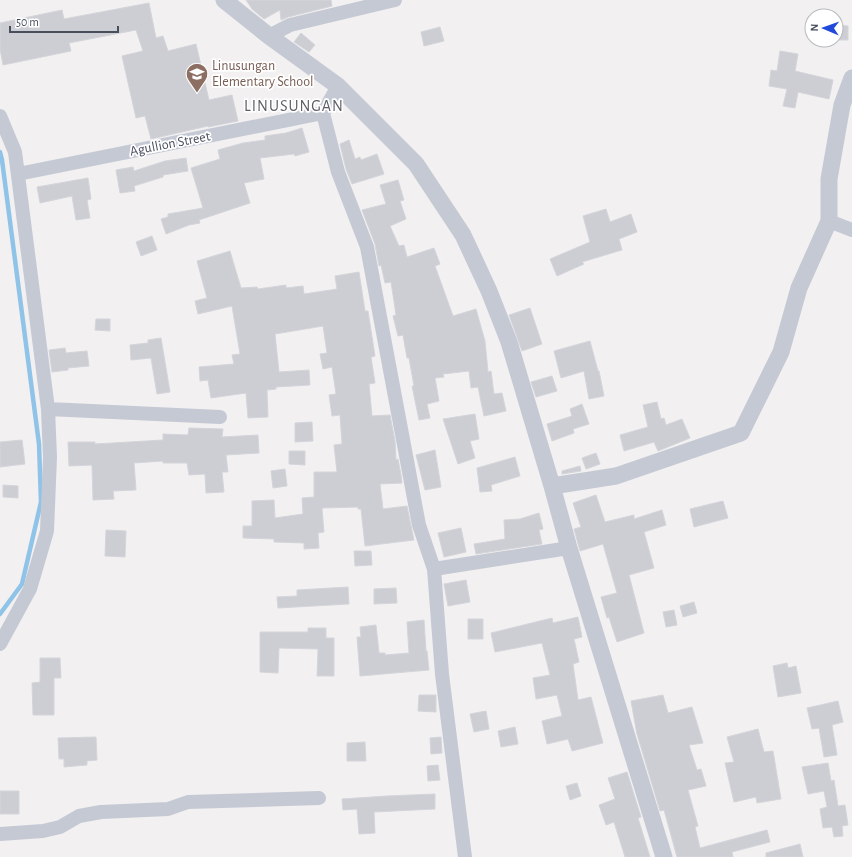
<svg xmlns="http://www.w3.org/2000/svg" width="852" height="857" font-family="'Alegreya Sans',sans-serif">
<rect width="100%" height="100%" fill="#f2f0f0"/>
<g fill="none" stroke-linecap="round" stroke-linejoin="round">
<path stroke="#90c3e8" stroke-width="4.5" d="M0 152 2 160 39 444 41 502 22 584 0 614"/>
</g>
<path fill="#cdced4" stroke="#d4d5db" d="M246 0H331L332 6 288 17 281 20 280 10 264 19 252 9Z
M149 3 156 38 163 36 168 51 196 44 209 100 232 95 238 121 208 127V126L151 139 145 116 136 118 122 56 143 51 136 30 69 43 71 51 3 65 0 49V23L62 10 64 19Z
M836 25 848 26V40H836Z
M440 27 444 41 424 46 421 32Z
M301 33 315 45 309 52 294 42Z
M780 51 798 54 795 71 833 80 829 99 798 92 795 108 783 106 787 89 769 86 771 70 777 71Z
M302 128 309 152 295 156 294 154 260 158 264 179 244 183 250 203 199 220 200 223 189 225 166 234 161 219 168 217V214L203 208 191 168 220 159 218 150 243 143 265 140V136L286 133Z
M349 140 355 159 360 157 361 160 377 154 384 174 352 184 346 169 340 144Z
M186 158 188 171 163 175V177L134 186 135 191 120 193 116 170 133 167 134 171 165 161Z
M88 178 91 199 87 200 90 218 76 220 72 196 40 203 37 187Z
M398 180 404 200 400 201 406 219 390 226 399 246 404 245 407 257 434 248 440 264 435 266 453 316 476 309 485 341 488 372 491 371 494 394 502 393 506 411 484 416 478 387 471 388 469 371 443 374 444 377 435 378 439 401 427 404 430 418 419 420 412 386H414L409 358H407L403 335 398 336 393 316 396 315 391 282 385 283 381 265 379 266 375 244 362 210 386 204 380 185Z
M606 209 610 222 631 214 637 232 619 239 622 250 582 262 584 264 557 276 550 259 590 242 583 216Z
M152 236 157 250 141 256 136 242Z
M230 251 241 288 257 287 258 289 286 285V288L303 286 304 294 337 289 335 276 359 272 365 311H368L375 356 371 357 375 383 369 384 372 416 390 415 395 441 396 460 398 459 401 475 402 483 380 484 383 509 407 506 414 540 365 546 361 509H358V507L322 508 324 532 318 533 319 548 304 549V543L274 542V539L243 538V526H252V501L274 500 275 518 303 514 302 498 314 497V472H337L334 445 342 444 340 415 332 416 329 395 336 394 332 367 323 369 320 354 327 353 323 326 275 334 279 372 309 370 310 385 276 387V389L267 390 268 417 248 418 246 393 211 398 208 380 200 381 199 367 234 364 232 355 240 354 232 306 198 314 195 301 207 298 197 261Z
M530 308 542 344 522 351 509 315Z
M96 319H110V331L95 330Z
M161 338 170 392 157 394 151 358 131 360 130 345 148 343V340Z
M590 341 598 371H599L604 396 589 399 584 371 561 378 554 351Z
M65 348 66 353 87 351 89 366 68 368V370L52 372 49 350Z
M552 376 557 391 536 397 531 382Z
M657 402 661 419 664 418 666 425 682 419 690 438 658 451 654 442 624 451 620 435 648 427 643 405Z
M582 404 589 424 573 429 574 433 552 441 547 424 572 416 570 409Z
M475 414 479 439 470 441 475 458 458 464 443 419Z
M312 422 313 441 295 442V423Z
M189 428 223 429 222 437 258 435 259 453 226 455 228 472H222L224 492 206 493 205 474 189 475 187 463H163V461L134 463 136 490 113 491 114 499 93 500 92 465 69 466 68 442H95V444L163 440V434L188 435Z
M22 440 25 464 0 467V442Z
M435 450 441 487 425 490 416 455Z
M289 451H305V465L289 464Z
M596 453 600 464 586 469 582 458Z
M515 457 520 476 491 485 492 491 480 492 477 468Z
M580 466 581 471 562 474V471Z
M285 469 287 486 273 488 271 471Z
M3 485 18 486V498L3 497Z
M596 495 605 522 634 515V519L662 510 666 525 644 532 654 568 629 575 644 633 617 642 609 617 607 618 601 597 617 593 603 544 580 551 574 529 581 527 573 503Z
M723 501 728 518 694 527 690 509Z
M539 513 543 529 539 530 542 544 476 554 474 544 505 539 504 520 520 519Z
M461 528 466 552 444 557 438 533Z
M106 530 126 531 125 557 105 556Z
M354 551H371L372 565 355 566Z
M466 580 470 602 448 606 444 584Z
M348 587 349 604 278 608 277 597 297 596V590Z
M396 588 397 603 374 604V589Z
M694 602 697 613 683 617 680 606Z
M674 610 677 625 666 627 663 612Z
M578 617 582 637 574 639 579 662 573 664 578 700 591 697 603 743 572 751 568 739 547 744 542 721 562 716 557 695 536 699 533 678 550 675 542 643 495 652 491 633 552 618 553 623Z
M468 619H483V639H468Z
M424 620 426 651H427L429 670 360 676 357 637H361L360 627 376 625 379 653H385V655L409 653 407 622Z
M308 628H326V638H334V676H317L318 649 279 648 278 673 260 672V632H308Z
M40 658H60L61 678H54V715H33L32 683 40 682Z
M787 663 788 668 796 666 801 693 778 697 773 666Z
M419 695H436V712L418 711Z
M663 695 668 713 692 707 703 743 689 745 697 770 701 769 706 786 688 790 698 826 695 827 700 848 767 830 770 842 732 852 733 857H677L664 810 660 811 637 734 631 701Z
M838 701 843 722 832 725 837 755 824 757 819 728 812 729 807 708Z
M486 711 489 729 474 732 470 714Z
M515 727 518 744 501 747 498 731Z
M758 729 764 752 773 751 781 799 757 803 756 797 734 802 725 763 734 762 727 737Z
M96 737 97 760 87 761V765L64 767V759H59L58 738Z
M441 737 442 753 431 754 430 738Z
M365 742 366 761H347V743Z
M828 763 831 781 834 780 838 806 845 805 848 825 842 826 843 836 834 837 832 827 823 828 820 809 827 807 824 791 808 794 802 767Z
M438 765 440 780 428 781 427 766Z
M627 772 641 817 638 818 650 857H625L614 822 606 825 599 805 615 799 608 778Z
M577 783 581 796 570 800 566 786Z
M0 791H19V814H0Z
M435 794V809L374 812 375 833 359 834 357 809 343 810 342 799 387 796Z
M800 844 803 857H766V853Z"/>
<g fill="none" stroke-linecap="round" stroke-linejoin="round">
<path stroke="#c4c9d4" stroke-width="14" d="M269 36 290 25 395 0
M338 86 323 113 338 172 367 247 419 525 434 569 442 674 465 857
M0 116 15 152 48 409 50 457 47 531 30 589 0 644
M18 174 323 113
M829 221 852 230
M48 409 220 417
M434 569 569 548
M0 834 43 831 60 827 79 816 101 812 168 809 188 802 319 798"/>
<path stroke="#c4c9d4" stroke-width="17" d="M224 0 269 36 338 86 416 164 463 235 489 291 509 342 552 486 569 548 664 857
M552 486 616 476 741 433 781 352 799 288 829 221V179L842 105 852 78"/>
</g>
<defs>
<g id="school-pin" transform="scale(1.15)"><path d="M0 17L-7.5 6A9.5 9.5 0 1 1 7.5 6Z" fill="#8d6e63" stroke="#fff"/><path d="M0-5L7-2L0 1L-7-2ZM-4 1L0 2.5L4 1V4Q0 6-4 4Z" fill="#fff"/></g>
</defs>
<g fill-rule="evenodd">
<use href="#school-pin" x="197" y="74"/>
</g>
<g text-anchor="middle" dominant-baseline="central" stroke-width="3.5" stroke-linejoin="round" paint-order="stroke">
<g font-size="14" fill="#785e54" stroke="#fff" text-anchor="start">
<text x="212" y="66">Linusungan<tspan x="212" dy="16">Elementary School</tspan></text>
</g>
<g font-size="14" fill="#484f5c" stroke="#fff">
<text transform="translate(170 144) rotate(-11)">Agullion Street</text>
</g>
<g font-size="16" letter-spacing="1" fill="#5c5e64" stroke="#fff">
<text x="294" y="106">LINUSUNGAN</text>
</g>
</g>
<g transform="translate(824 28) rotate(272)"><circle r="19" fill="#ffffff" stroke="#b6b9be"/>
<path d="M0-3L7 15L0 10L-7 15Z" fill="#214adb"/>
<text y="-6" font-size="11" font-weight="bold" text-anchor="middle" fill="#484f5c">N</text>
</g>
<path d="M10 26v6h108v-6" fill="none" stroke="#484f5c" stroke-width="2"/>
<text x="16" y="26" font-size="12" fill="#484f5c" stroke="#ffffff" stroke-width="3" paint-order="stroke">50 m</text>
</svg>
